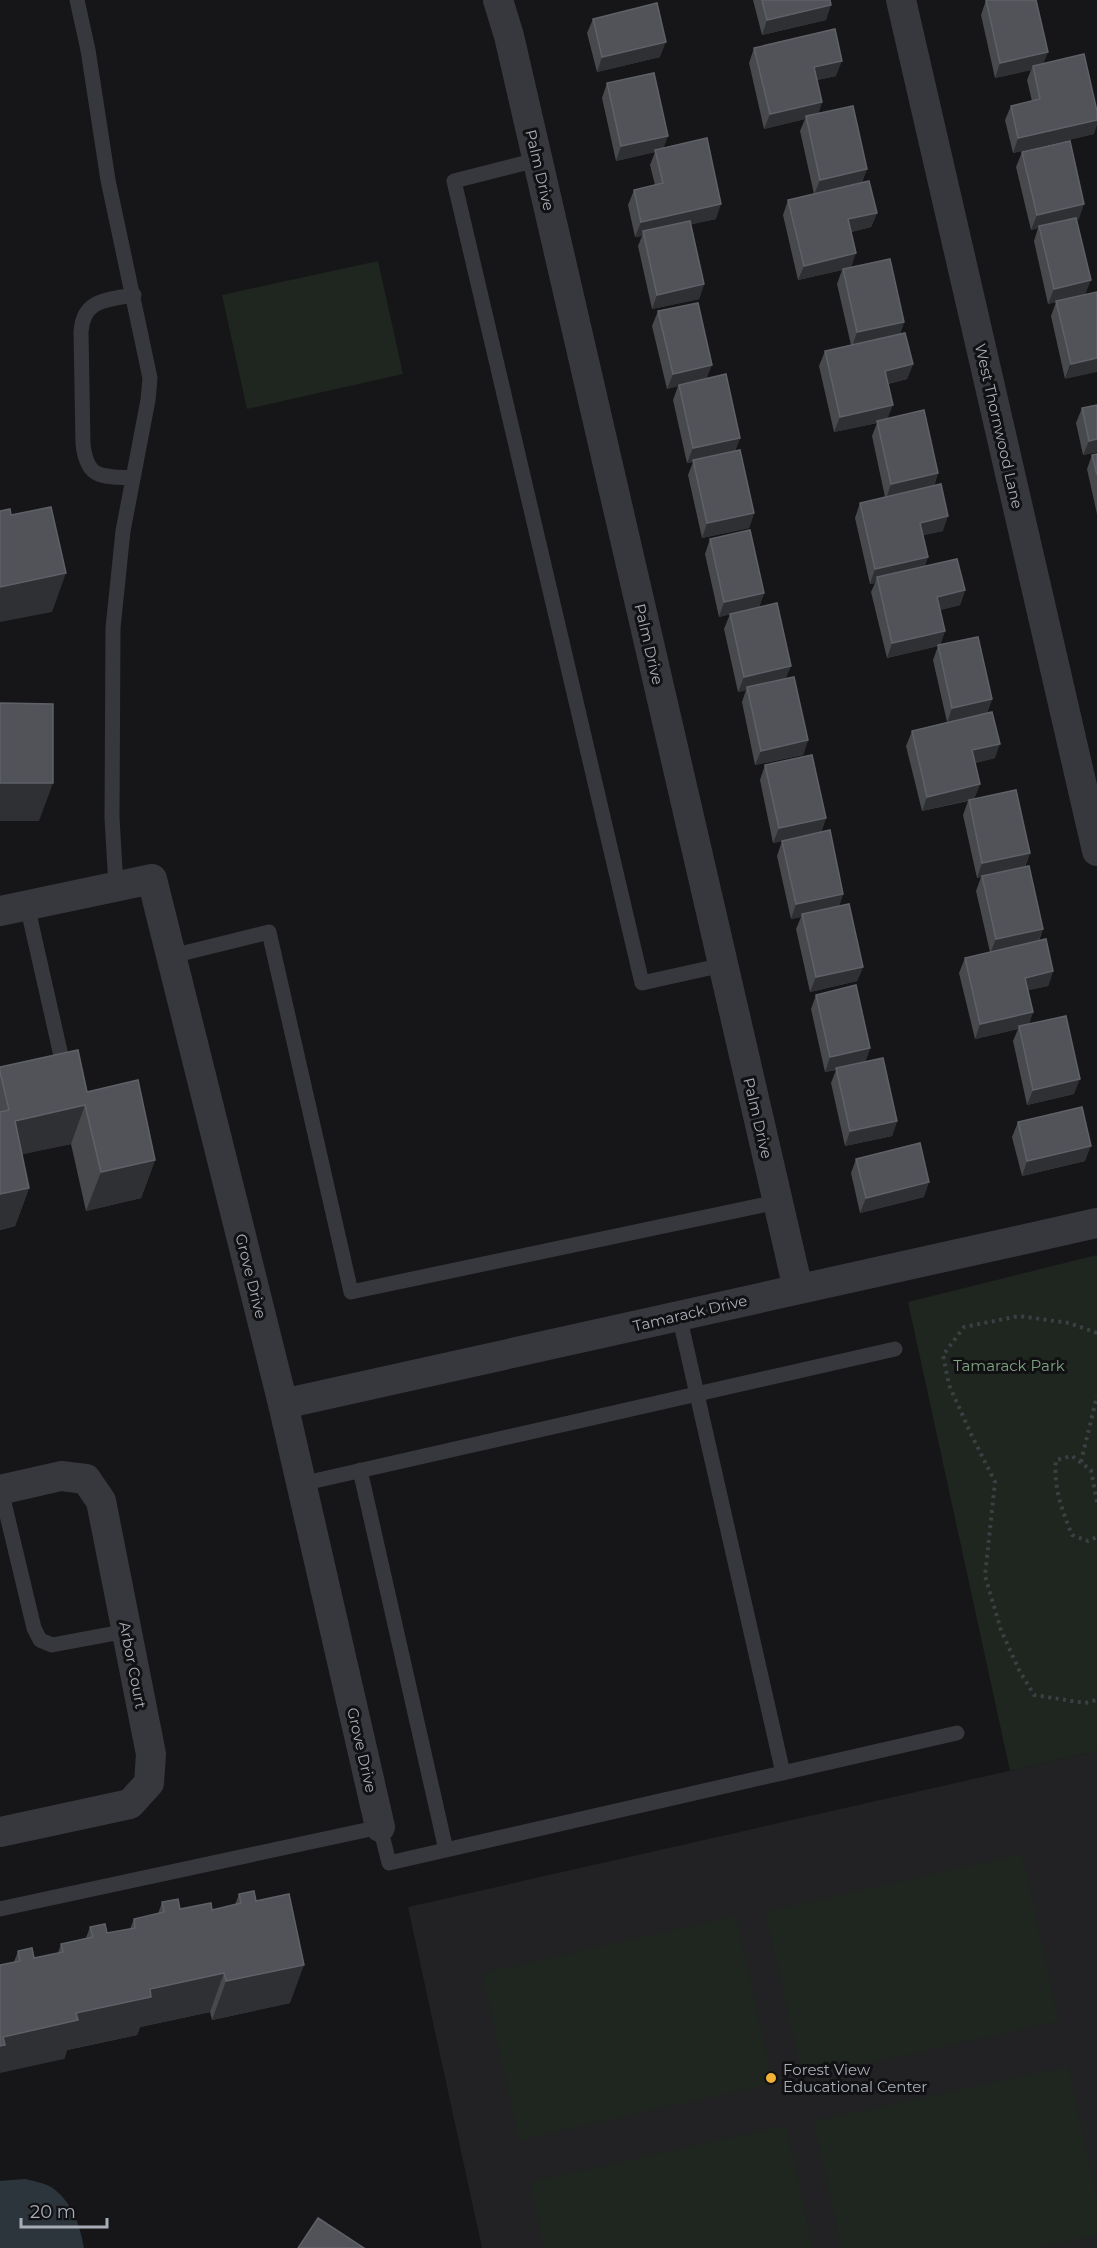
<svg xmlns="http://www.w3.org/2000/svg" width="1097" height="2248" font-family="Montserrat,sans-serif">
<rect width="100%" height="100%" fill="#161618"/>
<path fill="#222225" d="M1097 1751V2248H482L408 1907Z"/>
<path fill="#1e261f" d="M378 261 403 374 247 409 222 295Z
M1097 1255V1751L1010 1771 908 1302Z
M1022 1854 1059 2021 803 2078 765 1912Z
M736 1916 773 2083 519 2140 482 1973Z
M1068 2066 1097 2200V2235L1037 2248H841L814 2121Z
M786 2125 813 2248H544L530 2182Z"/>
<path fill="#2c353c" d="M25 2179C33 2181 44 2183 51 2187 72 2201 80 2225 84 2248H0V2181Z"/>
<g fill="none" stroke-linecap="round" stroke-linejoin="round">
<path stroke="#3d3f44" stroke-width="4" stroke-dasharray="3 4.5" stroke-linecap="butt" d="M1097 1333 1069 1323 1019 1316 964 1327 943 1355 949 1385 971 1434 995 1482 985 1576 1001 1630 1019 1670 1034 1695 1085 1703 1097 1700
M1081 1462 1097 1396
M1097 1502 1091 1470 1072 1456 1056 1460C1053 1487 1062 1510 1072 1535L1088 1541 1097 1537"/>
<path stroke="#37383d" stroke-width="15" d="M77 0 88 50 108 180 150 378 148 400 123 531 113 628 112 818 116 886
M537 160 454 181 642 983 723 965
M133 478C102 476 87 480 83 444L81 332C83 299 107 300 134 295
M27 905 62 1060
M172 956 269 932 351 1292 777 1202
M679 1315 783 1773
M360 1470 446 1850
M301 1484 895 1349
M1 1490 34 1628 40 1640 52 1645 127 1631
M0 1909 380 1827 389 1863 957 1733"/>
<path stroke="#37383d" stroke-width="30" d="M498 0 509 36 798 1289
M901 0 1097 851
M0 911 152 879 283 1404 380 1827
M283 1404 1097 1223
M0 1490 61 1476 86 1479 101 1501 151 1754 149 1783 130 1804 0 1832"/>
</g>
<path fill="#47494d" d="M753 0H830L826 20 762 35Z
M986 0 1044 63 1094 134 1013 153 1005 120 1011 106 1032 101 1027 80 1031 70 995 78 981 15Z
M593 19 660 57 597 72 587 33Z
M754 48 836 76 817 80 822 102 818 114 867 169 862 182 877 213 871 227 851 232V267L904 322 900 334 913 364 907 379 888 384V418L938 473 934 486 943 531 923 535 925 566 965 590 960 605 940 610 945 631 940 645 992 699 987 713 995 758 975 763 980 784 974 799 1030 853 1025 867 1043 929 1039 941 1053 971 1048 986 1028 990 1033 1012 1029 1024 1074 1094 1027 1105 1013 1041 1018 1029 975 1039 959 973 965 958 990 952 976 891 981 877 977 878 963 815 968 801 922 811 906 746 912 731 947 722 933 660 938 646 887 658 871 592 875 583 870 584 855 518 860 503 885 497 872 436 877 423 834 432 819 366 825 351 851 345 837 284 842 270 798 280 783 215 788 200 814 194 800 131 805 119 764 129 749 63Z
M607 83 664 148 716 219 691 224 704 284 699 299 652 309 638 246 642 236 635 237 628 205 634 190 655 185 650 165 655 152 616 161 602 98Z
M1022 152 1079 219 1076 220 1085 295 1097 292 1065 379 1051 316 1056 302 1048 304 1034 241 1038 228 1031 230 1016 167Z
M658 311 707 379 740 438 735 451 754 513 749 528 702 538 688 475 693 462 687 463 673 400 678 386 667 389 652 326Z
M1082 408 1097 452 1083 455 1076 423Z
M1097 454V514L1087 469 1092 455Z
M710 539 764 593 759 607 786 679 808 740 803 755 755 765 742 702 746 690 738 692 724 629 730 614 719 617 705 554Z
M765 765 826 818 821 832 843 894 839 906 863 967 857 981 810 992 796 929 801 917 791 919 777 856 782 841 773 843 760 780Z
M816 995 870 1048 865 1062 897 1121 892 1136 845 1146 831 1083 836 1070 825 1072 811 1009Z
M0 1067 87 1092 155 1160 141 1198 86 1211 71 1144 22 1154 29 1188 15 1226 0 1230Z
M1018 1122 1085 1161 1022 1176 1012 1137Z
M856 1159 924 1197 860 1213 851 1173Z
M239 1894 256 1901 290 2003 212 2020 210 2012 140 2027 137 2035 67 2050 64 2059 14 1962 18 1951 34 1958 58 1953 61 1944 86 1938 90 1927 107 1933 130 1929 134 1919 158 1914 162 1902 180 1909 212 1910 235 1905Z"/>
<path fill="#2f3033" d="M831 5 826 20 762 35 767 20Z
M666 42 660 57 597 72 602 57Z
M1048 52 1042 67 1033 66 1031 70 995 78 1000 63Z
M842 61 836 76 809 82 814 67Z
M822 102 817 117 806 116 805 119 764 129 770 114Z
M1097 120V125L1094 134 1013 153 1018 138Z
M668 136 663 150H655V152L616 161 621 146Z
M867 169 861 184 814 195 820 180Z
M721 204 716 219 644 235 643 231 642 236 635 237 641 222Z
M1084 204 1079 219 1039 228V226L1038 228 1031 230 1037 215Z
M877 213 871 227 843 234 848 219Z
M856 253 851 268 798 280 804 266Z
M1091 280 1085 295 1048 304 1054 289Z
M704 284 699 299 652 309 657 295Z
M904 322 899 337 852 347 857 332Z
M1097 358V372L1065 379 1071 364Z
M913 364 907 379 879 386 885 371Z
M712 365 706 380 679 385 678 386 667 389 673 374Z
M893 405 887 420 877 421V423L834 432 840 417Z
M740 438 734 453 687 463 693 448Z
M1097 439V452L1083 455 1089 441Z
M938 473 933 488 886 499 891 484Z
M754 513 749 528 702 538 707 523Z
M948 516 943 531 915 537 920 523Z
M928 557 923 572 877 577 875 583 870 584 875 569Z
M66 573 52 612 0 622V587Z
M965 590 960 605 932 612 937 597Z
M764 593 759 608 719 617 724 602Z
M945 631 939 646 887 658 892 643Z
M791 666 785 681 747 687 746 690 738 692 744 677Z
M992 699 987 714 947 723 952 708Z
M808 740 803 755 755 765 761 751Z
M1000 744 995 758 967 765 972 750Z
M0 783H53L39 821H0Z
M980 784 974 799 922 811 927 797Z
M826 818 821 833 773 843 779 828Z
M1030 853 1024 868 977 878 982 863Z
M843 894 838 909 802 914 801 917 791 919 796 904Z
M1043 929 1037 944 990 954 996 939Z
M863 967 857 981 810 992 816 977Z
M1053 971 1048 986 1020 992 1025 978Z
M1033 1012 1028 1027 1019 1026 1018 1029 975 1039 980 1024Z
M870 1048 865 1063 825 1072 830 1057Z
M1080 1079 1074 1094 1027 1105 1033 1090Z
M85 1105 71 1144 1 1159 15 1121Z
M897 1121 892 1136 845 1146 850 1131Z
M1091 1146 1085 1161 1022 1176 1027 1161Z
M155 1160 141 1198 86 1211 101 1172Z
M929 1182 924 1197 860 1213 866 1198Z
M29 1188 15 1226 0 1230V1194Z
M304 1965 290 2003 212 2020 226 1981Z
M224 1973 210 2012 140 2027 137 2035 67 2050 64 2059 0 2073V2045L3 2037 150 1989Z"/>
<path fill="#525359" stroke="#5f6168" stroke-width="1.5" d="M762 0H830L831 5 767 20Z
M986 0H1036L1048 52 1000 63Z
M657 3 666 42 602 57 593 19Z
M835 29 842 61 814 67 822 102 770 114 754 48Z
M1084 54 1097 111V120L1018 138 1011 106 1040 99 1033 66Z
M654 73 668 136 621 146 607 83Z
M853 106 867 169 820 180 806 116Z
M707 138 721 204 641 222 634 190 663 183 655 150Z
M1070 141 1084 204 1037 215 1022 152Z
M869 181 877 213 848 219 856 253 804 266 788 200Z
M1076 218 1091 280 1054 289 1039 226Z
M690 221 704 284 657 295 643 231Z
M890 259 904 322 857 332 843 269Z
M1097 292V358L1071 364 1056 301Z
M698 303 712 365 673 374 658 311Z
M905 333 913 364 885 371 893 405 840 417 825 351Z
M726 374 740 438 693 448 679 385Z
M1097 405V439L1089 441 1082 408Z
M924 410 938 473 891 484 877 421Z
M740 450 754 513 707 523 693 460Z
M1097 454V475L1092 455Z
M941 484 948 516 920 523 928 557 875 569 860 503Z
M51 507 66 573 0 587V511L10 509 11 515Z
M750 530 764 593 724 602 710 539Z
M957 559 965 590 937 597 945 631 892 643 877 577Z
M777 603 791 666 744 677 730 614Z
M978 637 992 699 952 708 938 645Z
M794 677 808 740 761 751 747 687Z
M0 703 53 704V783H0Z
M992 712 1000 744 972 750 980 784 927 797 912 731Z
M812 755 826 818 779 828 765 765Z
M1016 790 1030 853 982 863 969 800Z
M830 830 843 894 796 904 782 841Z
M1029 866 1043 929 996 939 982 876Z
M849 904 863 967 816 977 802 914Z
M1046 939 1053 971 1025 978 1033 1012 980 1024 965 958Z
M856 985 870 1048 830 1057 816 995Z
M1066 1016 1080 1079 1033 1090 1019 1026Z
M78 1050 87 1092 138 1080 155 1160 101 1172 85 1105 15 1121 29 1188 0 1194V1112L9 1110 0 1072V1067Z
M883 1058 897 1121 850 1131 836 1068Z
M1082 1107 1091 1146 1027 1161 1018 1122Z
M920 1143 929 1182 866 1198 856 1159Z
M254 1891 256 1901 289 1894 304 1965 226 1981 224 1973 150 1989 151 1997 76 2013 78 2020 3 2037 5 2045 0 2046V1965L20 1961 18 1951 32 1948 34 1958 63 1952 61 1944 93 1937 90 1927 105 1924 107 1933 135 1928 134 1919 164 1912 162 1902 178 1899 180 1909 211 1903 212 1910 241 1903 239 1894Z
M318 2218 364 2248H298Z"/>
<circle fill="#f2b134" stroke="#111113" stroke-width="2" cx="771" cy="2078" r="6"/>
<g text-anchor="middle" dominant-baseline="central" stroke-width="6" stroke-linejoin="round" paint-order="stroke">
<g font-size="15" fill="#a8adb8" stroke="#111113">
<text transform="translate(540 170) rotate(77)">Palm Drive</text>
<text transform="translate(999 426) rotate(77)">West Thornwood Lane</text>
<text transform="translate(649 644) rotate(77)">Palm Drive</text>
<text transform="translate(758 1118) rotate(77)">Palm Drive</text>
<text transform="translate(251 1276) rotate(76)">Grove Drive</text>
<text transform="translate(690 1313) rotate(-13)">Tamarack Drive</text>
<text transform="translate(133 1665) rotate(79)">Arbor Court</text>
<text transform="translate(362 1750) rotate(77)">Grove Drive</text>
</g>
<g font-size="15" fill="#7fa381" stroke="#111113">
<text x="1009" y="1365">Tamarack Park</text>
</g>
<g font-size="15" fill="#a8adb8" stroke="#111113" text-anchor="start">
<text x="783" y="2069">Forest View<tspan x="783" dy="17">Educational Center</tspan></text>
</g>
</g>
<path d="M21 2218v9h86v-9" fill="none" stroke="#a8adb8" stroke-width="3"/>
<text x="30" y="2218" font-size="18" fill="#a8adb8" stroke="#111113" stroke-width="4.5" paint-order="stroke">20 m</text>
</svg>
